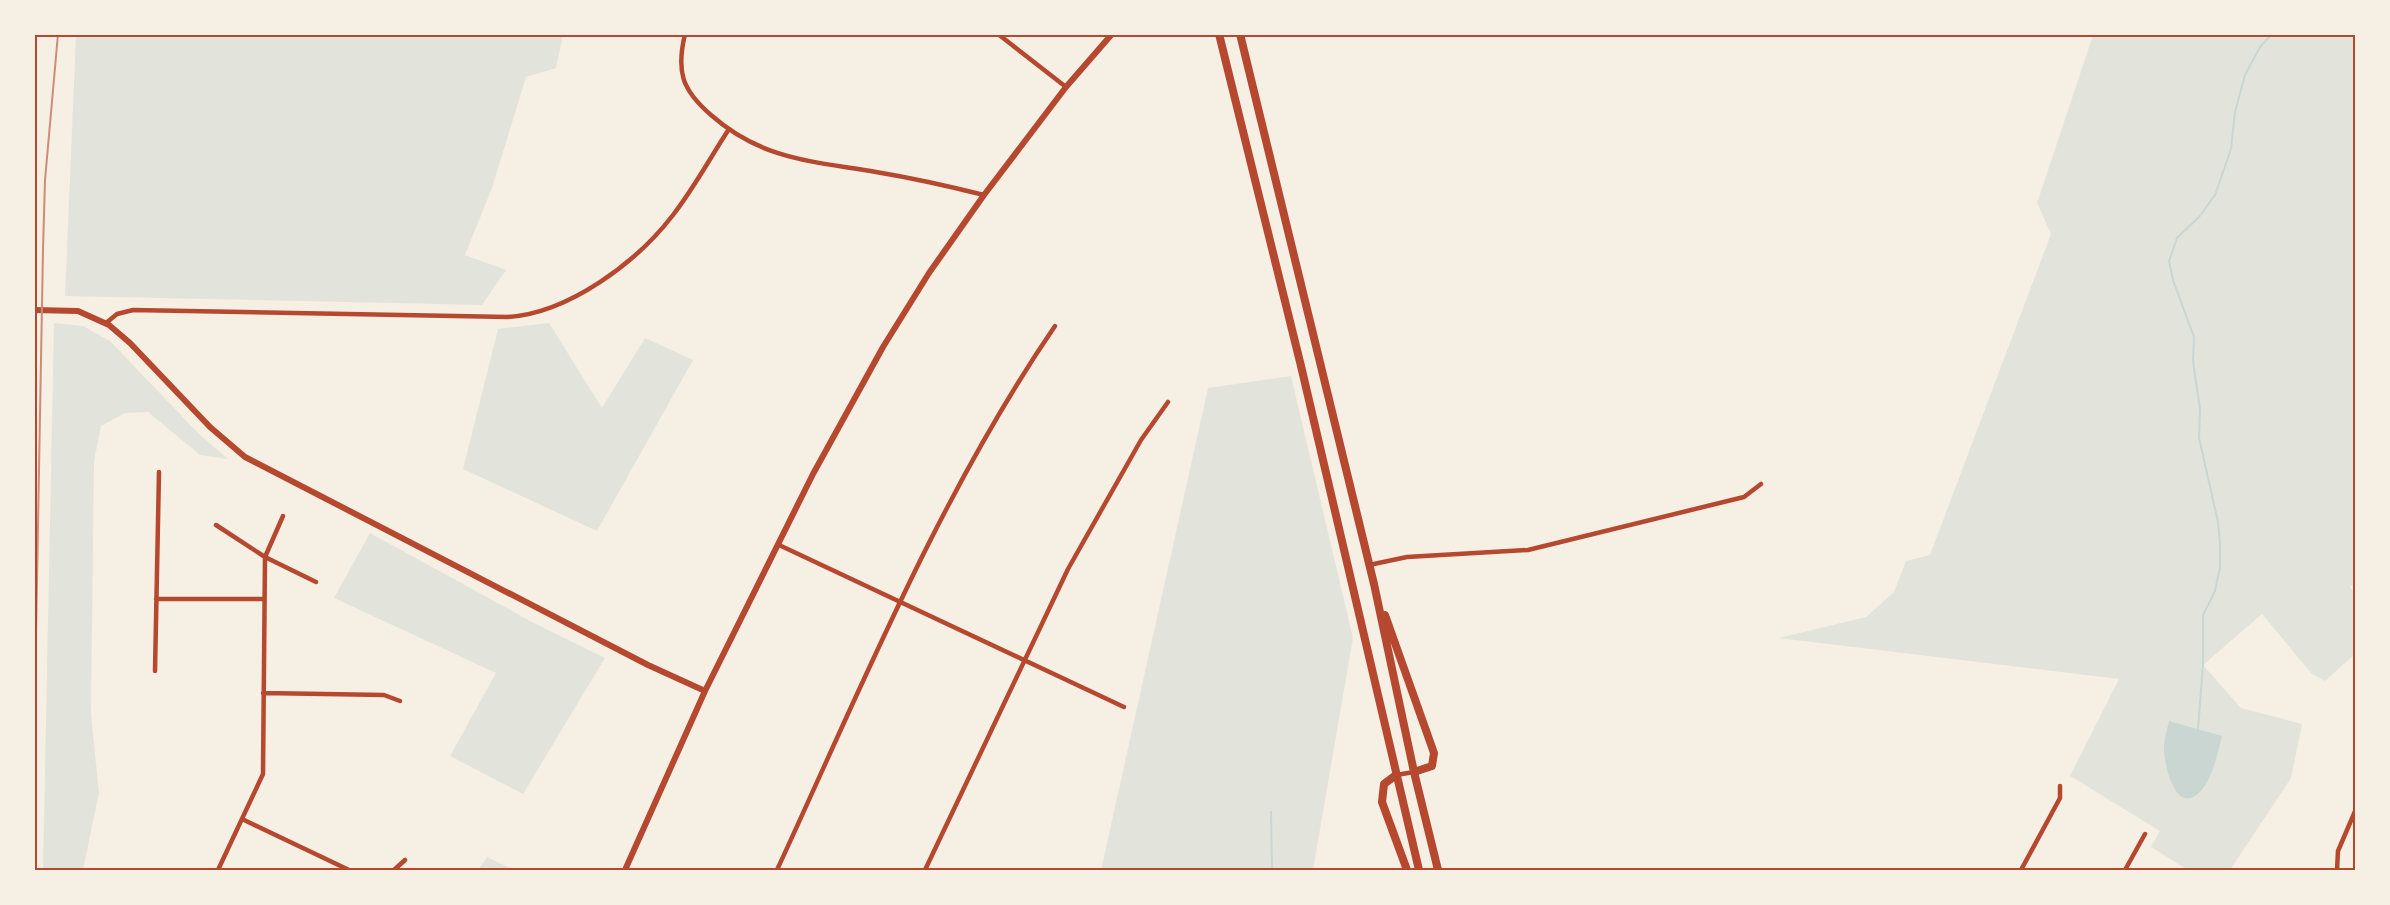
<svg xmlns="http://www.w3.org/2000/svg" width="2390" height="905" font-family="'Noto Serif',serif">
<rect width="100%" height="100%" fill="#f6efe4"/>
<path fill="#e2e4dc" d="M76 35H563L556 68 526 77 492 188 465 255 506 270 482 305 65 296Z
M2093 35H2355L2356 582 2350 587 2355 594V654L2325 681 2311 673 2262 614 2203 665 2241 708 2302 724 2291 778 2230 870H2188L2151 847 2160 831 2070 776 2119 679 1779 638 1866 617 1894 592 1906 561 1930 555 2051 234 2037 203Z
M54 323 83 326 110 341 199 434 228 459 200 455 148 412 125 413 101 426 94 461 91 714 99 793 83 870H43Z
M549 323 602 408 645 338 693 360 597 531 463 469 498 329Z
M1291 376 1353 638 1313 870H1101L1208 388Z
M370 533 534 623 605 658 523 794 450 756 496 673 334 598Z
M487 857 514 870H478Z"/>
<path fill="#c9d6d2" d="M2169 721 2222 736C2217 755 2213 779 2199 793 2175 815 2164 764 2164 749 2164 739 2167 730 2169 721Z"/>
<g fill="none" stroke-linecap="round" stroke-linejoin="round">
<path stroke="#c9d6d2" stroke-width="2" d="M2198 730 2203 664V615L2215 591 2220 567V544L2218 522 2199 438 2200 409 2193 361 2194 337 2173 280 2169 261 2177 238 2199 217 2215 195 2231 149 2235 112 2245 75 2260 47 2272 34
M1271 812 1272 870"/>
<path stroke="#b5482f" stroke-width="4.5" d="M685 34C676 72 682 90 711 115 762 160 812 161 876 172 912 178 948 186 984 195
M998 34 1066 87
M106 323 117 314 133 310 508 317C569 313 637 262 673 215 694 188 710 158 729 129
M216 525 265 557 316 582
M779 545 1124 707
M1369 565 1407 557 1528 550 1744 497 1761 484
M156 599H264
M155 671 159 472
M263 693 384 695 400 701
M1396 775 1414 772
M242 819 349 870
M218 870 263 774 265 557 283 516
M394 870 405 860
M777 870C862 686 940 494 1055 326
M925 870 1068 569 1141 440 1168 402
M2021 870 2060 798V786
M2125 870 2145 834
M2337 870 2338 851 2356 809"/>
<path stroke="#b5482f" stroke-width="6" d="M34 310 78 311 109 325 130 343 210 427 245 457 648 665 705 691
M625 870 705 691 813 474 883 347 929 273 984 195 1066 87 1112 34"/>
<path stroke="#b5482f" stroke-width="8" d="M1219 34 1301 366 1419 870
M1240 34 1374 584 1414 772 1438 870
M1385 615 1434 753 1432 766 1414 772
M1396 775 1384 784 1382 802 1407 870"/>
<path stroke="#cf8b77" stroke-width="2" d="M34 746 43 250 45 180 58 34"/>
</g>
<rect width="2390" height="905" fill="none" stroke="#f6efe4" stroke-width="72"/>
<rect x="36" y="36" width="2318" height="833" fill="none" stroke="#b5482f" stroke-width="2"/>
</svg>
